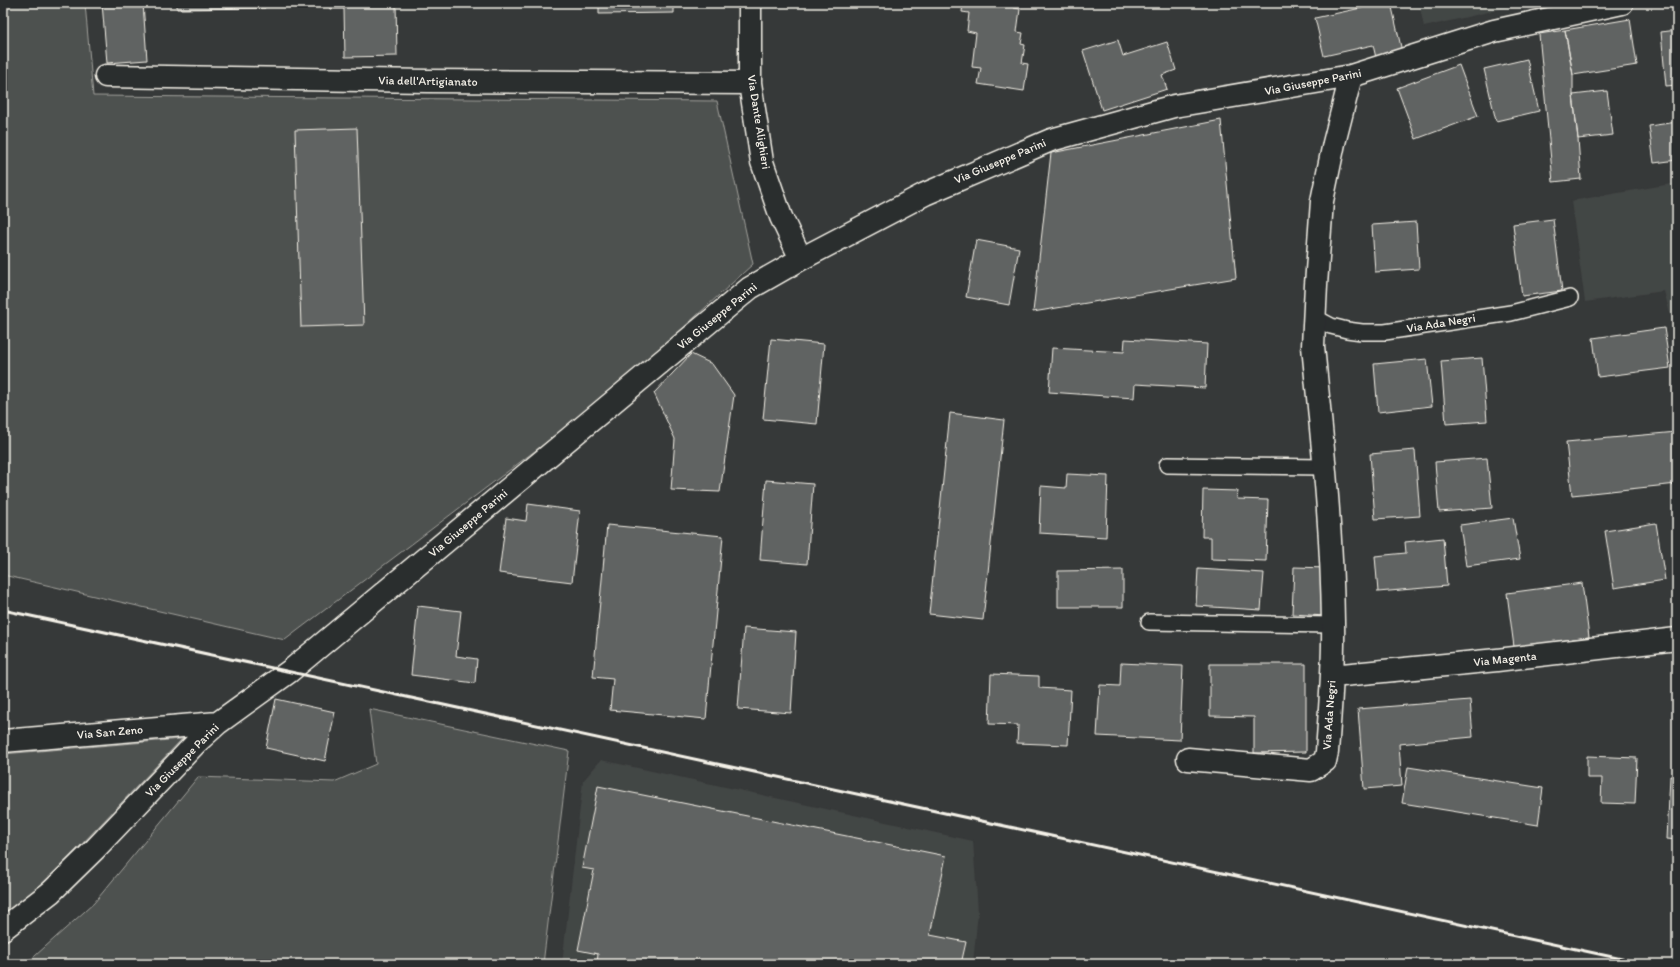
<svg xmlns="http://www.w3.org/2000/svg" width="1680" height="967" font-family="Itim,sans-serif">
<rect width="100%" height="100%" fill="#363939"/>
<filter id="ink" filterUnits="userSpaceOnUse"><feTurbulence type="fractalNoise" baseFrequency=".025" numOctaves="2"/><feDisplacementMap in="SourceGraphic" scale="8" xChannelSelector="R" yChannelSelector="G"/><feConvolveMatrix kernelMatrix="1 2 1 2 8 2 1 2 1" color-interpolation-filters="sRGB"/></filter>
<g filter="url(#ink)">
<path fill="#434645" d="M1419 3H1527L1424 27Z
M1677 183V340L1664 291 1585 302 1571 201Z
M601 760 973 841 978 912 973 964H562L583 781Z"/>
<path fill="#4e514f" stroke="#a1a19c" d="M3 3H85L93 96 717 101 753 264 614 391 285 640 3 575Z
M369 709 569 751 543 964H26L94 903 198 777 334 782 376 764Z
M182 739 40 888 3 915V754Z"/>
<path fill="#616362" stroke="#f4f1e8" d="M102 3H143L147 60 107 63Z
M177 3H265V8L177 9Z
M330 3H396L397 56 345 57 344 9H330Z
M599 3H674V13L599 14Z
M963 3H1015L1014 8 1020 9 1017 32 1023 33 1021 44 1025 45 1022 63 1028 64 1024 91 978 84 981 68 972 67 976 33 967 31 969 13 962 12Z
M1384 3H1391L1403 56 1377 62 1373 45 1324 56 1315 18Z
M1462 3H1512L1462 5Z
M1630 19 1637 65 1573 75 1565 30Z
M1565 30 1573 75V95L1578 139 1581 179 1553 182 1539 34Z
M1677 30V85L1666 86 1661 32Z
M1118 40 1123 56 1167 42 1176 70 1162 75 1167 89 1102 110 1083 51Z
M1527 59 1539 111 1496 121 1484 69Z
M1459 65 1478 116 1416 139 1397 88Z
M1607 91 1613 135 1578 139 1573 95Z
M1221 120 1236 278 1033 312 1051 153Z
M1677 122V160L1654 163 1649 126Z
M357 128 364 325 301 327 295 130Z
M1553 219 1562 291 1522 296 1513 224Z
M1416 222 1419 269 1375 272 1372 225Z
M976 240 1019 248 1009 305 966 297Z
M1664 328 1670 368 1598 377 1593 338Z
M771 339 824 344 817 424 763 419Z
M1125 339 1207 344 1205 388 1135 384 1134 398 1049 392 1052 348 1124 352Z
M691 354 712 364 734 395 720 492 671 490 675 439 654 393Z
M1482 358 1487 421 1446 424 1441 361Z
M1427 359 1432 406 1378 412 1374 364Z
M950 413 1004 420 983 620 929 614Z
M1677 432V484L1572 495 1566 442Z
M1415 450 1420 516 1375 519 1370 454Z
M1487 458 1492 508 1439 512 1435 462Z
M1067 474 1108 476 1106 537 1039 533 1041 486 1066 488Z
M766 480 813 484 807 564 760 560Z
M1203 490 1238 491 1237 499 1268 500 1266 561 1211 559V537H1202Z
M528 504 580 511 572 582 499 573 506 518 526 521Z
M1513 518 1520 559 1466 566 1460 525Z
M1656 523 1665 580 1614 588 1605 531Z
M607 525 723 536 706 719 610 710 613 679 593 677Z
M1443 538 1447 586 1378 592 1375 556 1406 553 1405 542Z
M1294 567 1327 568 1326 616 1292 614Z
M1198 569 1264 573 1261 610 1196 606Z
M1123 570V607H1058V571Z
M1582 583 1589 637 1514 647 1507 593Z
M418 606 461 611 456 656 477 659 475 683 411 675Z
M744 628 796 632 791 713 738 709Z
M1121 663 1183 666 1180 740 1097 736 1100 685 1120 686Z
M1210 664H1306V752L1254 753V717L1210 716Z
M991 674 1039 676V688L1071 690 1068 745 1017 743 1018 725 989 724Z
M276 699 335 712 325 761 266 748Z
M1470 700 1473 737 1399 744 1402 786 1364 789 1358 709Z
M1587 756 1637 758 1635 804 1601 803 1602 778H1587Z
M1408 767 1543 788 1538 825 1402 803Z
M1670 776 1677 777V840L1667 839Z
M598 786 946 856 930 935 966 942 961 964H597L598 954 578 950 594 870 582 868Z"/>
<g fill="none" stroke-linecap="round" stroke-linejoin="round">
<g stroke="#f4f1e8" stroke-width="18">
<path id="service" d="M1314 317 1331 326 1347 330 1362 332H1385L1511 313 1570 298
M1167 465 1324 467
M1149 622 1333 625"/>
</g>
<g stroke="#f4f1e8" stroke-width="25">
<path id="minor" d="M750 3V83L762 162 781 217 801 259
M106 76 428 81 750 83
M1332 676 1497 660 1677 639
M3 741 218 723
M1188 759 1311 770 1325 761 1327 752C1330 709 1334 665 1333 622 1332 529 1322 438 1313 346L1316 285 1322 201 1334 143 1351 76
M3 929 51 892 95 849 197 742 218 723 290 671 750 288 801 259 925 194 1051 140 1174 106 1351 76 1494 31 1622 3"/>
</g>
<use href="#service" stroke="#2a2d2e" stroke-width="15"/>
<use href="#minor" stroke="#2a2d2e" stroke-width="22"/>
<path stroke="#f4f1e8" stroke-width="3" d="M3 610 1645 964"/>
</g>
</g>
<g text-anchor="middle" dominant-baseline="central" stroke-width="3" stroke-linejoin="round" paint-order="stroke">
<g font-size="12" fill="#f4f1e8" stroke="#2a2d2e">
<text transform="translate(428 81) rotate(1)">Via dell'Artigianato</text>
<text transform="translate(1313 82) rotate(-11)">Via Giuseppe Parini</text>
<text transform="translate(759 122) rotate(81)">Via Dante Alighieri</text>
<text transform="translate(1000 161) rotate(-23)">Via Giuseppe Parini</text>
<text transform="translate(717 316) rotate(-39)">Via Giuseppe Parini</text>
<text transform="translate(1441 323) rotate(-9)">Via Ada Negri</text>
<text transform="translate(468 523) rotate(-40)">Via Giuseppe Parini</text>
<text transform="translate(1505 659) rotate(-6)">Via Magenta</text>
<text transform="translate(1329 715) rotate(-86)">Via Ada Negri</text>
<text transform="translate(110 732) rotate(-5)">Via San Zeno</text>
<text transform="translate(182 760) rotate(-45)">Via Giuseppe Parini</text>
</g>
</g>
<rect width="1680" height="967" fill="none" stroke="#2a2d2e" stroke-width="16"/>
<rect x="8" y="8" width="1664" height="951" fill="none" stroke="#f4f1e8" stroke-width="1.5" filter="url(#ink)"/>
</svg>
